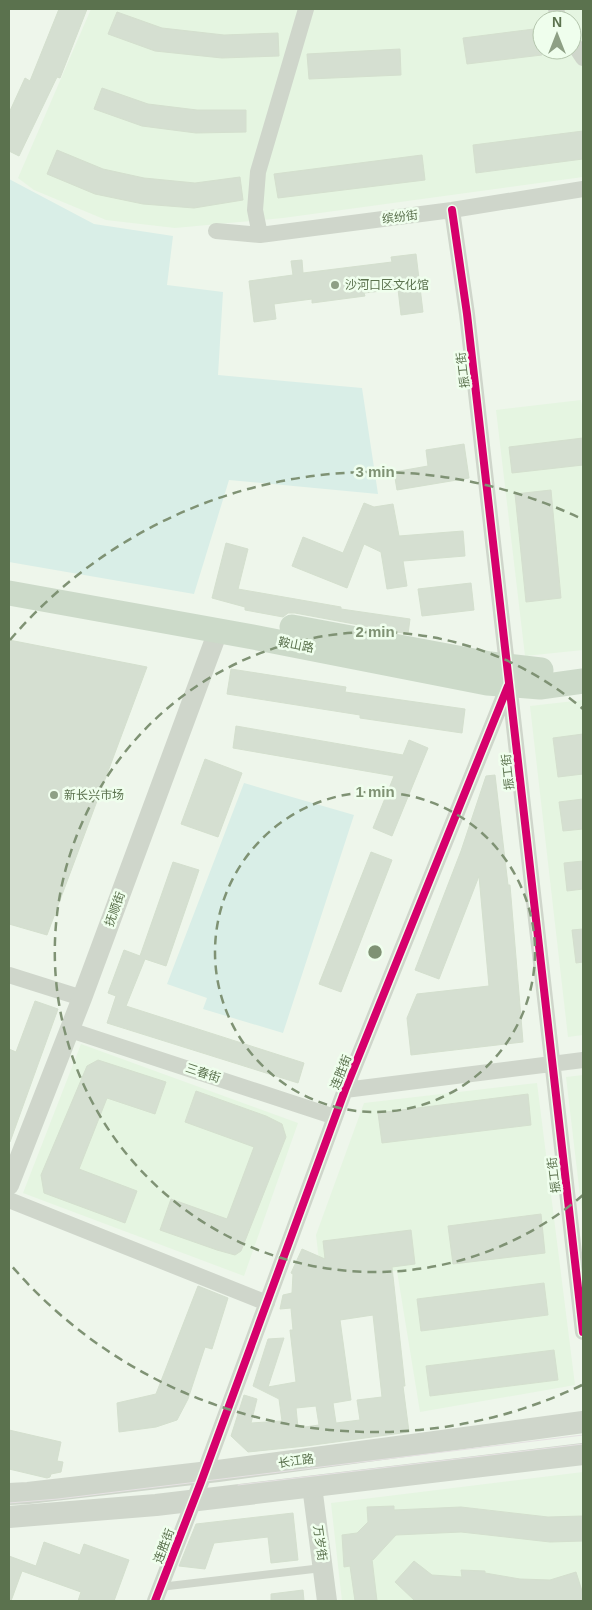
<svg xmlns="http://www.w3.org/2000/svg" width="592" height="1610" font-family="Helvetica,'Noto Sans SC',sans-serif">
<rect width="100%" height="100%" fill="#eef6eb"/>
<path fill="#e5f5e1" fill-rule="evenodd" d="M91 9H583V177L283 218 175 228 106 220 34 190 18 178ZM542 20H572V50H542Z
M581 400 583 412V650L525 656 496 410Z
M583 700V1035L568 1037 530 706Z
M81 1044 298 1123 244 1276 23 1193Z
M583 1075V1221L566 1077Z
M537 1083 575 1385 420 1412 397 1271 321 1277 316 1235 364 1103Z
M583 1472V1601H342L331 1503Z"/>
<path fill="#d9eee7" d="M9 179 94 224 173 236 167 285 223 292 218 375 362 388 378 494 229 480 194 594 9 562Z
M244 783 354 815 283 1033 203 1009 207 998 167 984Z"/>
<path fill="#d5dfd1" stroke="#d4dfce" fill-rule="evenodd" d="M59 9H87L60 78 57 77 19 156 9 151V113L25 78 30 81Z
M117 12 162 28 224 35 278 33 279 56 222 58 155 51 108 34Z
M542 28V55L467 64 463 38Z
M400 49 401 75 309 79 307 54Z
M102 88 148 104 197 110H246V132L196 133 142 126 94 109Z
M583 131V159L476 173 473 145Z
M57 150 103 169 144 178 195 183 240 177 243 200 194 208 143 204 95 194 47 174Z
M422 155 425 180 278 198 274 174Z
M416 254 423 312 401 315 398 289 364 293 365 296 312 303V299L274 304 276 319 254 322 249 281 293 275 291 261 302 260 303 273 392 262 391 257Z
M583 438V465L512 473 509 447Z
M464 444 469 478 397 490 394 472 428 466 426 450Z
M551 490 561 598 526 602 515 494Z
M364 503 374 507 393 504 399 536 463 531 465 556 403 561 407 586 387 589 381 552 364 544 347 588 292 566 303 537 343 553Z
M226 543 248 549 238 589 341 607V609L410 619 408 634 295 613H288L283 617 245 610V607L212 598Z
M471 583 474 610 422 616 418 589Z
M9 640 147 667 47 935 9 924Z
M231 669 346 687 345 692 465 709 462 733 360 718V715L227 694Z
M236 726 403 755 409 740 428 748 392 836 373 828 394 776 233 748Z
M583 734V774L558 777 553 738Z
M205 759 242 773 218 837 181 824Z
M495 775 508 885H510L523 1042 411 1055 407 1018 417 994 489 986 479 876 439 979 415 970 461 851 486 776Z
M583 799V829L563 831 559 802Z
M371 852 392 860 341 992 319 984Z
M583 861V889L567 891 564 863Z
M173 862 199 870 166 966 145 959 126 1006 304 1063 298 1083 107 1023 116 996 108 993 124 950 140 956Z
M583 929V962L576 963 572 930Z
M35 1001 58 1009 10 1142 9 1141V1049L16 1052Z
M98 1060 166 1082 155 1114 107 1098 79 1169 137 1191 125 1223 44 1193 41 1175 87 1066Z
M196 1091 266 1116 282 1124 286 1137 241 1251 235 1255 217 1250 160 1230 171 1199 227 1219 254 1147 185 1122Z
M528 1094 531 1125 382 1143 378 1113Z
M541 1214 545 1253 453 1264 448 1226Z
M411 1230 415 1264 392 1267 405 1386H403L409 1432 306 1446 248 1452 231 1436 244 1395 257 1399 251 1423 282 1421 279 1399 253 1386 268 1339 284 1338 268 1387 296 1382 290 1330H293L291 1308 280 1309 283 1295 292 1293 293 1274 291 1273 302 1249 325 1259 323 1241ZM373 1315 382 1397 357 1400 360 1420 336 1423 333 1403 351 1400 340 1320ZM316 1406 319 1425 298 1428 296 1408Z
M544 1283 548 1315 421 1331 417 1299Z
M198 1286 228 1298 212 1349 205 1347 188 1399 177 1420 156 1427 119 1432 117 1403 156 1394Z
M554 1350 558 1380 430 1396 426 1366Z
M9 1430 61 1442 57 1461 63 1462 61 1472 51 1474 50 1477 47 1478 9 1469Z
M394 1506V1510L461 1507 548 1517 583 1516V1541L550 1542 461 1532 396 1535 373 1560 372 1559 377 1601H355L350 1566 344 1567 342 1535 357 1533 368 1522 367 1507Z
M293 1513 298 1560 271 1563 268 1537 214 1543 205 1569 179 1566 196 1524Z
M44 1542 80 1555 84 1544 129 1560 114 1601H78L81 1592 22 1571 11 1601H9V1556L36 1566Z
M414 1561 432 1575 462 1577 461 1570 485 1571V1573L520 1579 550 1580 576 1572 583 1594V1599L578 1601H415L395 1582Z
M303 1590 304 1601H271V1594Z"/>
<g fill="none" stroke-linecap="round" stroke-linejoin="round">
<path stroke="#cfd6cb" stroke-width="8" d="M160 1587 322 1568"/>
<path stroke="#cfd6cb" stroke-width="16" d="M556 9 559 20
M572 41 583 58
M452 210 467 314 583 1332
M216 231 260 235 452 210 583 189
M260 235 255 210 258 172 306 9
M9 975 82 998
M70 1030 335 1117
M345 1090 583 1060
M9 1200 267 1303
M155 1601 201 1482 345 1090 508 686"/>
<path stroke="#cfd6cb" stroke-width="20" d="M9 1185 82 998 218 631
M312 1486 327 1601"/>
<path stroke="#cfd6cb" stroke-width="22" d="M9 1494 28 1493 218 1471 583 1422
M9 1517 156 1505 583 1454"/>
<path stroke="#ccdac9" stroke-width="25" d="M9 593 253 637 487 683 540 687 583 681
M292 627 490 664 541 670"/>
<path stroke="#e5e2e2" stroke-width="1" d="M238 1485 583 1444
M9 1503 58 1499 583 1435"/>
<g stroke="#effeed" stroke-width="11">
<path id="cycleway" d="M452 210 467 314 583 1332
M155 1601 201 1482 345 1090 508 686"/>
</g>
<use href="#cycleway" stroke="#d6006c" stroke-width="8"/>
</g>
<g fill="none" stroke="#7f9274" stroke-width="2.5" stroke-dasharray="9 6">
<circle cx="375" cy="952" r="160"/>
<path d="M583 1195A320 320 0 1 1 583 709"/>
<path d="M582 1385A480 480 0 0 1 10 1264M10 640A480 480 0 0 1 582 519"/>
</g>
<g fill="#8ea085" stroke="#effeed" stroke-width="2">
<circle cx="335" cy="285" r="5"/>
<circle cx="54" cy="795" r="5"/>
</g>
<g text-anchor="middle" dominant-baseline="central" stroke-width="5" stroke-linejoin="round" paint-order="stroke">
<g font-size="12" fill="#5b724e" stroke="#effeed">
<text transform="translate(400 217) rotate(-7)">缤纷街</text>
<text transform="translate(463 370) rotate(-97)">振工街</text>
<text transform="translate(296 645) rotate(11)">鞍山路</text>
<text transform="translate(508 772) rotate(-96)">振工街</text>
<text transform="translate(115 909) rotate(-70)">抚顺街</text>
<text transform="translate(341 1072) rotate(-68)">连胜街</text>
<text transform="translate(203 1073) rotate(18)">三春街</text>
<text transform="translate(554 1175) rotate(-97)">振工街</text>
<text transform="translate(296 1461) rotate(-8)">长江路</text>
<text transform="translate(320 1543) rotate(82)">万岁街</text>
<text transform="translate(164 1546) rotate(-69)">连胜街</text>
</g>
<g font-size="12" fill="#5b724e" stroke="#effeed" text-anchor="start">
<text x="345" y="285">沙河口区文化馆</text>
<text x="64" y="795">新长兴市场</text>
</g>
</g>
<circle cx="375" cy="952" r="8" fill="#7f9274" stroke="#effeed" stroke-width="2.5"/>
<g font-size="15" text-anchor="middle" font-weight="bold" fill="#7f9274" stroke="#effeed" stroke-width="5" stroke-linejoin="round" paint-order="stroke">
<text x="375" y="477">3 min</text>
<text x="375" y="637">2 min</text>
<text x="375" y="797">1 min</text>
</g>
<rect width="592" height="1610" fill="none" stroke="#5b724e" stroke-width="20"/>
<g transform="translate(557 35)"><circle r="24" fill="#effeed" stroke="#b4c6ad"/>
<path d="M0-4L9 19L0 12L-9 19Z" fill="#8ea085"/>
<text y="-8" font-size="14" font-weight="bold" text-anchor="middle" fill="#5b724e">N</text>
</g>
</svg>
